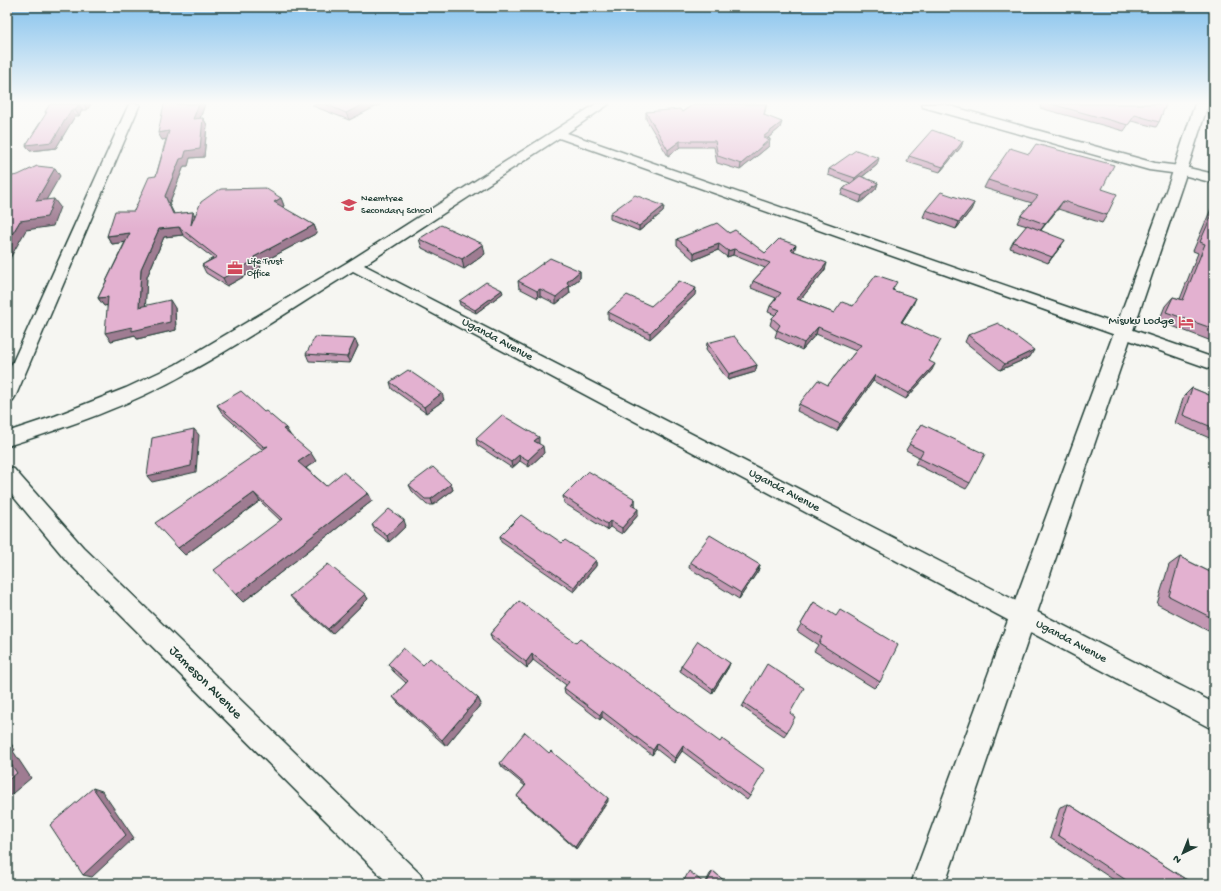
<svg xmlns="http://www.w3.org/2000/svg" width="1221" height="891" font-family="'Gochi Hand',sans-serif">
<rect width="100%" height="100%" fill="#f6f6f2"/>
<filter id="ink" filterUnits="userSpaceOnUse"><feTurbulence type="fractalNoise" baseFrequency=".025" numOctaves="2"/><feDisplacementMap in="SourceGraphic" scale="8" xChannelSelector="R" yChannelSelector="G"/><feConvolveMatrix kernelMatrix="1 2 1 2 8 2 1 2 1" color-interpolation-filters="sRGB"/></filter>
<g filter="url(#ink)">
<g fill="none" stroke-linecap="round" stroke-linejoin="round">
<g stroke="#1f3d34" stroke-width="3">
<path id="street" d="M129 104H140L16 395 13 400 7 402V375Z
M596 104H609L567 133 1214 358V370L559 138 364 265 1214 703V730L353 271C298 305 244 342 187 373 131 405 68 427 7 446V432L55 416 126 388 175 365 348 262Z
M7 467 14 469 83 547 420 874 425 884H389L67 561 7 489Z"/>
</g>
<g stroke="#1f3d34" stroke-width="3">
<path id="secondary" d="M1195 104H1208L1184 180 945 884H911L1170 180Z"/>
</g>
<g stroke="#1f3d34" stroke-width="3">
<path id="highway" d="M922 104H943L1155 163 1180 166 1214 174V183L1179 174 1149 170 923 107Z"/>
</g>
<use href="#street" fill="#f6f6f2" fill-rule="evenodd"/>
<use href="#secondary" fill="#f6f6f2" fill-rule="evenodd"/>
<use href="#highway" fill="#f6f6f2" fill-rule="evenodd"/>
</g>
<path fill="#c398b3" stroke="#1f3d34" d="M50 104H91L87 110H82L79 116H75L56 148 30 151 26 145 46 114 45 112Z
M164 104H205L200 119 203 118 207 125 204 157 190 158 188 166H184L169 204 174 214 193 212 195 216 281 198 284 206 282 207 314 225 317 233 259 264 261 267 227 286 206 273 202 265 213 258 183 235 164 237 147 277 145 305 175 308 176 330 137 339 135 335 111 341 107 305 104 306 98 298 125 242 112 244 107 236 134 211 156 176 166 139 162 140Z
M313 104H381L349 120 313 106Z
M694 104H767L764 115 780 128 768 138 770 139 769 146 740 170 717 163 714 147H680L668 156 646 119V112H682Z
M1041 104H1166L1159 122 1156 127 1131 121 1124 131 1040 108Z
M963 141 961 147 940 172 907 162 909 156Z
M877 165 862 177 878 183 876 189 860 203 841 195 843 189 850 183 828 175 829 169Z
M988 180 1102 189 1107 215 1102 223 1058 209 1041 230 1061 246 1048 263 1010 248 1013 242 1027 226 1017 223 1021 215 1032 203 984 188Z
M1214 202V306L1212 311H1214V342L1159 321 1165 306 1173 297 1180 299 1198 253 1193 251Z
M974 203 971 210 956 229 923 217 926 210Z
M664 206 663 212 639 231 610 219V213Z
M729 233 765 253 794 251 825 270 800 300 834 313 853 306 894 289 893 290 913 305 902 322 938 346 929 361 932 370 906 399 873 381 837 431 797 411 799 404 828 385 856 351 816 334 802 350 775 337 777 331 770 325 772 318 775 315 768 312 770 306 776 298 751 288 753 281 765 268 733 255 727 257 718 250 694 260 677 245V239Z
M419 239 485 254 464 269 422 248Z
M580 271V278L569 287 570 293 556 304 540 296 538 298 519 288 518 281Z
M503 293 476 313 460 305 459 301Z
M695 295 668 320V322L650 339 608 319V312L651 306Z
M968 335 1030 357 1000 370 965 342Z
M355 339 358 346 350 363 309 361 306 354Z
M707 343 757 365 755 372 728 380 706 350Z
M390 382 444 400 426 413 392 389Z
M1192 388 1214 397V440L1175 423 1184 396Z
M217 405 291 436 316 461 306 468 326 486 368 493 372 501 243 602 281 521 260 501 185 555 263 450 222 413Z
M922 424 970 483 966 489 915 464 919 457 906 450Z
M476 439 539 443V444L544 453 529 467 520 461 512 468 477 445Z
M451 484 453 490 433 505H427L412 491 409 485Z
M563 496 635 499V505L634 507 638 515 622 534 610 527 607 530 564 503Z
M372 525 406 526 389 542 375 531Z
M500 536 562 543 596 560V566L574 592 501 542Z
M1180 557 1214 574V634L1157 604 1169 565Z
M690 562 760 565 758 571 739 599 689 568Z
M365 594 368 599 332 634 295 602 290 596Z
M519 601 750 796 747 800 682 751 674 763 656 749 652 755 602 717 600 720 565 693 564 688 566 685 533 660 527 668 492 640 490 634Z
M814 602 880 682 874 688 814 651 818 645 797 631Z
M730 663 728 668 712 694 680 671 681 666Z
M388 664 423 665 478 698 481 704 446 746 398 703 393 697 406 683 393 671Z
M744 703 790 713 787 732 784 736 742 707Z
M500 763 608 801 576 849 519 799 517 796 525 786 502 767Z
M1068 804 1193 884H1120L1050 838 1060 807Z
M713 871 728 884H705L710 874Z"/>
<path fill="#9f7c92" stroke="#1f3d34" d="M79 104 82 110 79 116 75 110Z
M84 104H91L87 110Z
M199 104H205L197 127 193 119Z
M364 104H381L349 120 346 113Z
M71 110 75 116 56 148 30 151 26 145Z
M203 118 207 125 204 157 190 158 188 166H184L169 204 178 222 165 196 180 159 186 151Z
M782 122 780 128 762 143 763 137Z
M169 131 172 138 162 140 158 133Z
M770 139 769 146 740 170 741 164Z
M680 141V147L668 156V150Z
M963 141 961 147 940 172 943 167Z
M879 158 877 165 853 184 855 178Z
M55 168 60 176 41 209 36 201Z
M878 183 876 189 860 203 862 196Z
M281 198 284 206 277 210 274 202Z
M54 199 60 207 53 226 26 230 9 260H7V243L20 221Z
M1063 201 1058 209 1040 231 1045 224Z
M974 203 971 210 956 229 959 222Z
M664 206 663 212 639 231V226Z
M193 212 197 220 191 225Z
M314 225 317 233 259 264 261 267 227 286 223 278 254 257Z
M179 227 183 235 164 237 147 277 145 315 139 307 141 269 159 229Z
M130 233 135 241 112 244 107 236Z
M1065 240 1061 246 1048 263 1052 257Z
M483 244 485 254 464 269 462 259Z
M719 244 718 250 694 260V253Z
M796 245 794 252 791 250Z
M734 249 733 255 727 257 728 251Z
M827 263 825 270 796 305 797 299Z
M580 271V278L569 287 570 293 556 304V297L567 282Z
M696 288 695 295 668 320V322L650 339V333L667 315Z
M540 289V296L538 298 537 291Z
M502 290 503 293 476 313 475 310Z
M108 297 114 304 104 306 98 298Z
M916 298 913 305 898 328 901 322Z
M170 300 175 308 176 330 137 339 135 335 111 341 105 333Z
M818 327 816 334 802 350 804 343Z
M355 339 358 346 350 363 347 357Z
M1034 350 1030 357 1000 370 1005 364Z
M935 364 932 370 906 399 909 393Z
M757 365 755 372 728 380 729 374Z
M875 375 873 381 837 431 840 424Z
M442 393 444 400 426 413 424 407Z
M286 428 291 436 283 429Z
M194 429 199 435 196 472 152 482 147 476Z
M539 437V443L535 447 534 441Z
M543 446 544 453 529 467 528 460Z
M311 453 316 461 303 470 298 462Z
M519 455 520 461 512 468 511 462Z
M451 484 453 490 433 505 431 499Z
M254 493 260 501 185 555 178 548Z
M368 493 372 501 243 602 236 595Z
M635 499V505L630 511 631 505Z
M638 509V515L622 534V528Z
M404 520 406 526 389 542 387 536Z
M610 521V527L607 530V524Z
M596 560V566L574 592V587Z
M760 565 758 571 739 599 741 593Z
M365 594 368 599 332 634 328 629Z
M532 654 533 660 527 668 526 662Z
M730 663 728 668 712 694 713 689Z
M478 698 481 704 446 746 442 740Z
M602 711V717L600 720V715Z
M7 737 15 750 13 751 31 778 7 798Z
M657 744 656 749 652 755 653 750Z
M683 746 682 751 674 763 675 758Z
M93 788 102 791 134 838 92 877 83 875Z
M608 798V801L576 849 575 847Z"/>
<path fill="#e3b1d0" stroke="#1f3d34" d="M50 104H80H79L75 110H71L52 142 26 145 47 112H45Z
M164 104H199L193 119 203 118 200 149 186 151 184 158 180 159 165 196 173 214 193 212 191 225 201 202 215 192 221 189 265 188 281 198 274 202 314 225 254 257 257 259 223 278 202 265 217 257 179 227 159 229 141 269 139 307 170 300V322L132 331V327L105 333 108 297 98 298 130 233 107 236 115 211H134L149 177 156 176 169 131 158 133Z
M325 104H364L346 113Z
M694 104H766L764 115 782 122 763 137 770 139 741 164 718 156 715 141H680L668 150 646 112 680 109 682 112Z
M1051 104H1166L1159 122 1135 115 1128 125Z
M932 130 963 141 943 167 909 156Z
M1036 144 1114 165 1102 189 1117 194 1107 215 1063 201 1045 224 1021 215 1038 196 988 180 1010 148 1029 154Z
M856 150 879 158 855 178 829 169Z
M37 166 55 168 36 201 54 199 47 217 20 221 7 243V177L18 175Z
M860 176 878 183 862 196 843 189Z
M941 192 974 203 959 222 926 210Z
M635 195 664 206 639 226 610 213Z
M1214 210V306L1212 311H1214V329L1166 312 1173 297 1183 300 1205 244 1200 242Z
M717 223 729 233 735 230 765 253 779 239 796 245 791 250 827 263 797 299 834 313 842 302 853 306 876 275 897 282 892 290 916 298 901 322 941 340 929 361 935 364 909 393 875 375 840 424 799 404 818 380 828 385 861 345 818 327 804 343 777 330 780 325 772 318 780 310 770 306 781 293 753 281 770 263 734 249 728 251 719 244 694 253 677 239Z
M441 225 483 244 462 259 419 239Z
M1027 225 1065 240 1052 257 1013 242Z
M550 258 580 271 567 282 569 286 556 297 540 289 537 291 518 281Z
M679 281 696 288 667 315H668L650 333 608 312 627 295 651 306Z
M486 282 502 290 475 310 459 301Z
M998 323 1034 350 1005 364 968 335Z
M734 336 757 365 729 374 707 343Z
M315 337 355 339 347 357 306 354Z
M408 370 442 393 424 407 390 382Z
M1192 388 1214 397V428L1183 415Z
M241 391 264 412 266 411 286 428 283 429 311 453 298 462 326 486 343 472 368 493 236 595 214 570 282 519 254 493 178 548 155 523 268 446 264 447 217 405Z
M502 415 539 437 534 441 543 446 528 460 519 455 511 462 476 439Z
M922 424 985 454 970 483 919 458 923 451 909 444Z
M194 429 191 466 147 476 152 438Z
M433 467 451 484 431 499H425L409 485Z
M588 471 635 499 631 505 638 509 622 528 610 521 607 524 563 496Z
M389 509 404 520 387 536 372 525Z
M521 515 562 543 565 540 596 560 574 587 500 536Z
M710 535 760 565 741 593 690 562Z
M1180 557 1214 574V619L1169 596Z
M328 564 365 594 328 629 290 596Z
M519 601 576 643 580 639 720 742 722 739 765 770 750 796 683 746 675 758 657 744 653 750 602 711 600 715 564 688 569 682 532 654 526 662 490 634Z
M814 602 836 616 840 610 898 645 880 682 819 643 822 637 801 624Z
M698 641 730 663 713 689 681 666Z
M403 648 423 665 430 658 478 698 442 740 393 697 408 681 388 664Z
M767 664 804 688 790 713 795 717 787 732 744 703Z
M525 732 549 753 551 751 608 798 575 847 517 796 526 785 500 763Z
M7 758 17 773 7 781Z
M93 788 126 835 83 875 50 825Z
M1068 804 1193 884H1132L1058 835Z
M689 871 705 884H682Z
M713 871 728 884H706Z"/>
</g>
<linearGradient id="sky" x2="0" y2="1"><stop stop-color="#85c2ed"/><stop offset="0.45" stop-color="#fbfbf9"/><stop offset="1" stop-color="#fbfbf9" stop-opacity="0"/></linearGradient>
<rect width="1221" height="229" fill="url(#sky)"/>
<defs>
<g id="school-bare" transform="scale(1.2)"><path d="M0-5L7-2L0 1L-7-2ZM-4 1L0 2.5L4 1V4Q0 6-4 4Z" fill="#d1495b" stroke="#f6f6f2" stroke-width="2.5" paint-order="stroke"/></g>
<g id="office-bare" transform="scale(1.2)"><path d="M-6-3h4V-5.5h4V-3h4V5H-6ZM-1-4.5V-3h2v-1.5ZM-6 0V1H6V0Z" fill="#d1495b" stroke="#f6f6f2" stroke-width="2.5" paint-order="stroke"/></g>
<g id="hotel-bare" transform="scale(1.2)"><path d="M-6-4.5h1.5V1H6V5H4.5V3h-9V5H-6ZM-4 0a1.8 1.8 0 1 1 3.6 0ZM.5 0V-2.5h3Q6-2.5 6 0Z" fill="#d1495b" stroke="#f6f6f2" stroke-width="2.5" paint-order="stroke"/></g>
</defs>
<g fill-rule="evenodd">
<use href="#school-bare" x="349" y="205"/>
<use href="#office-bare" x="235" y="268"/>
<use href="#hotel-bare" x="1186" y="322"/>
</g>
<g text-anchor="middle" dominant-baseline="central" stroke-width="3" stroke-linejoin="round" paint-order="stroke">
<g font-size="10" fill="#1f3d34" stroke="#f6f6f2" text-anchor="start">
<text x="361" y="199">Neemtree<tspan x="361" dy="12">Secondary School</tspan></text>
<text x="247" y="262">Life Trust<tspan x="247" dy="12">Office</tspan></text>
</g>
<g font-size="12" fill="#1f3d34" stroke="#f6f6f2" text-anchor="end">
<text x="1174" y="322">Misuku Lodge</text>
</g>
<g font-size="12" fill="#1f3d34" stroke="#f6f6f2">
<text transform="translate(497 340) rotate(28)">Uganda Avenue</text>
<text transform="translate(784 491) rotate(28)">Uganda Avenue</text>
<text transform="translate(1071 642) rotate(28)">Uganda Avenue</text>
</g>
<g font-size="14" fill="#1f3d34" stroke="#f6f6f2">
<text transform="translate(205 683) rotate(45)">Jameson Avenue</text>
</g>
</g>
<rect width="1221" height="891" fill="none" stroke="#f6f6f2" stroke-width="24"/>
<rect x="12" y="12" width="1197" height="867" fill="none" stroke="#1f3d34" stroke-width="1.5" filter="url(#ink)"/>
<g transform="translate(1183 853) rotate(223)" stroke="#f6f6f2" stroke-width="3" paint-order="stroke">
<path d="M0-3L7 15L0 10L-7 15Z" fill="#1f3d34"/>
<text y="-6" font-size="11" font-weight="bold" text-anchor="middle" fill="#1f3d34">N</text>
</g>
</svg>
